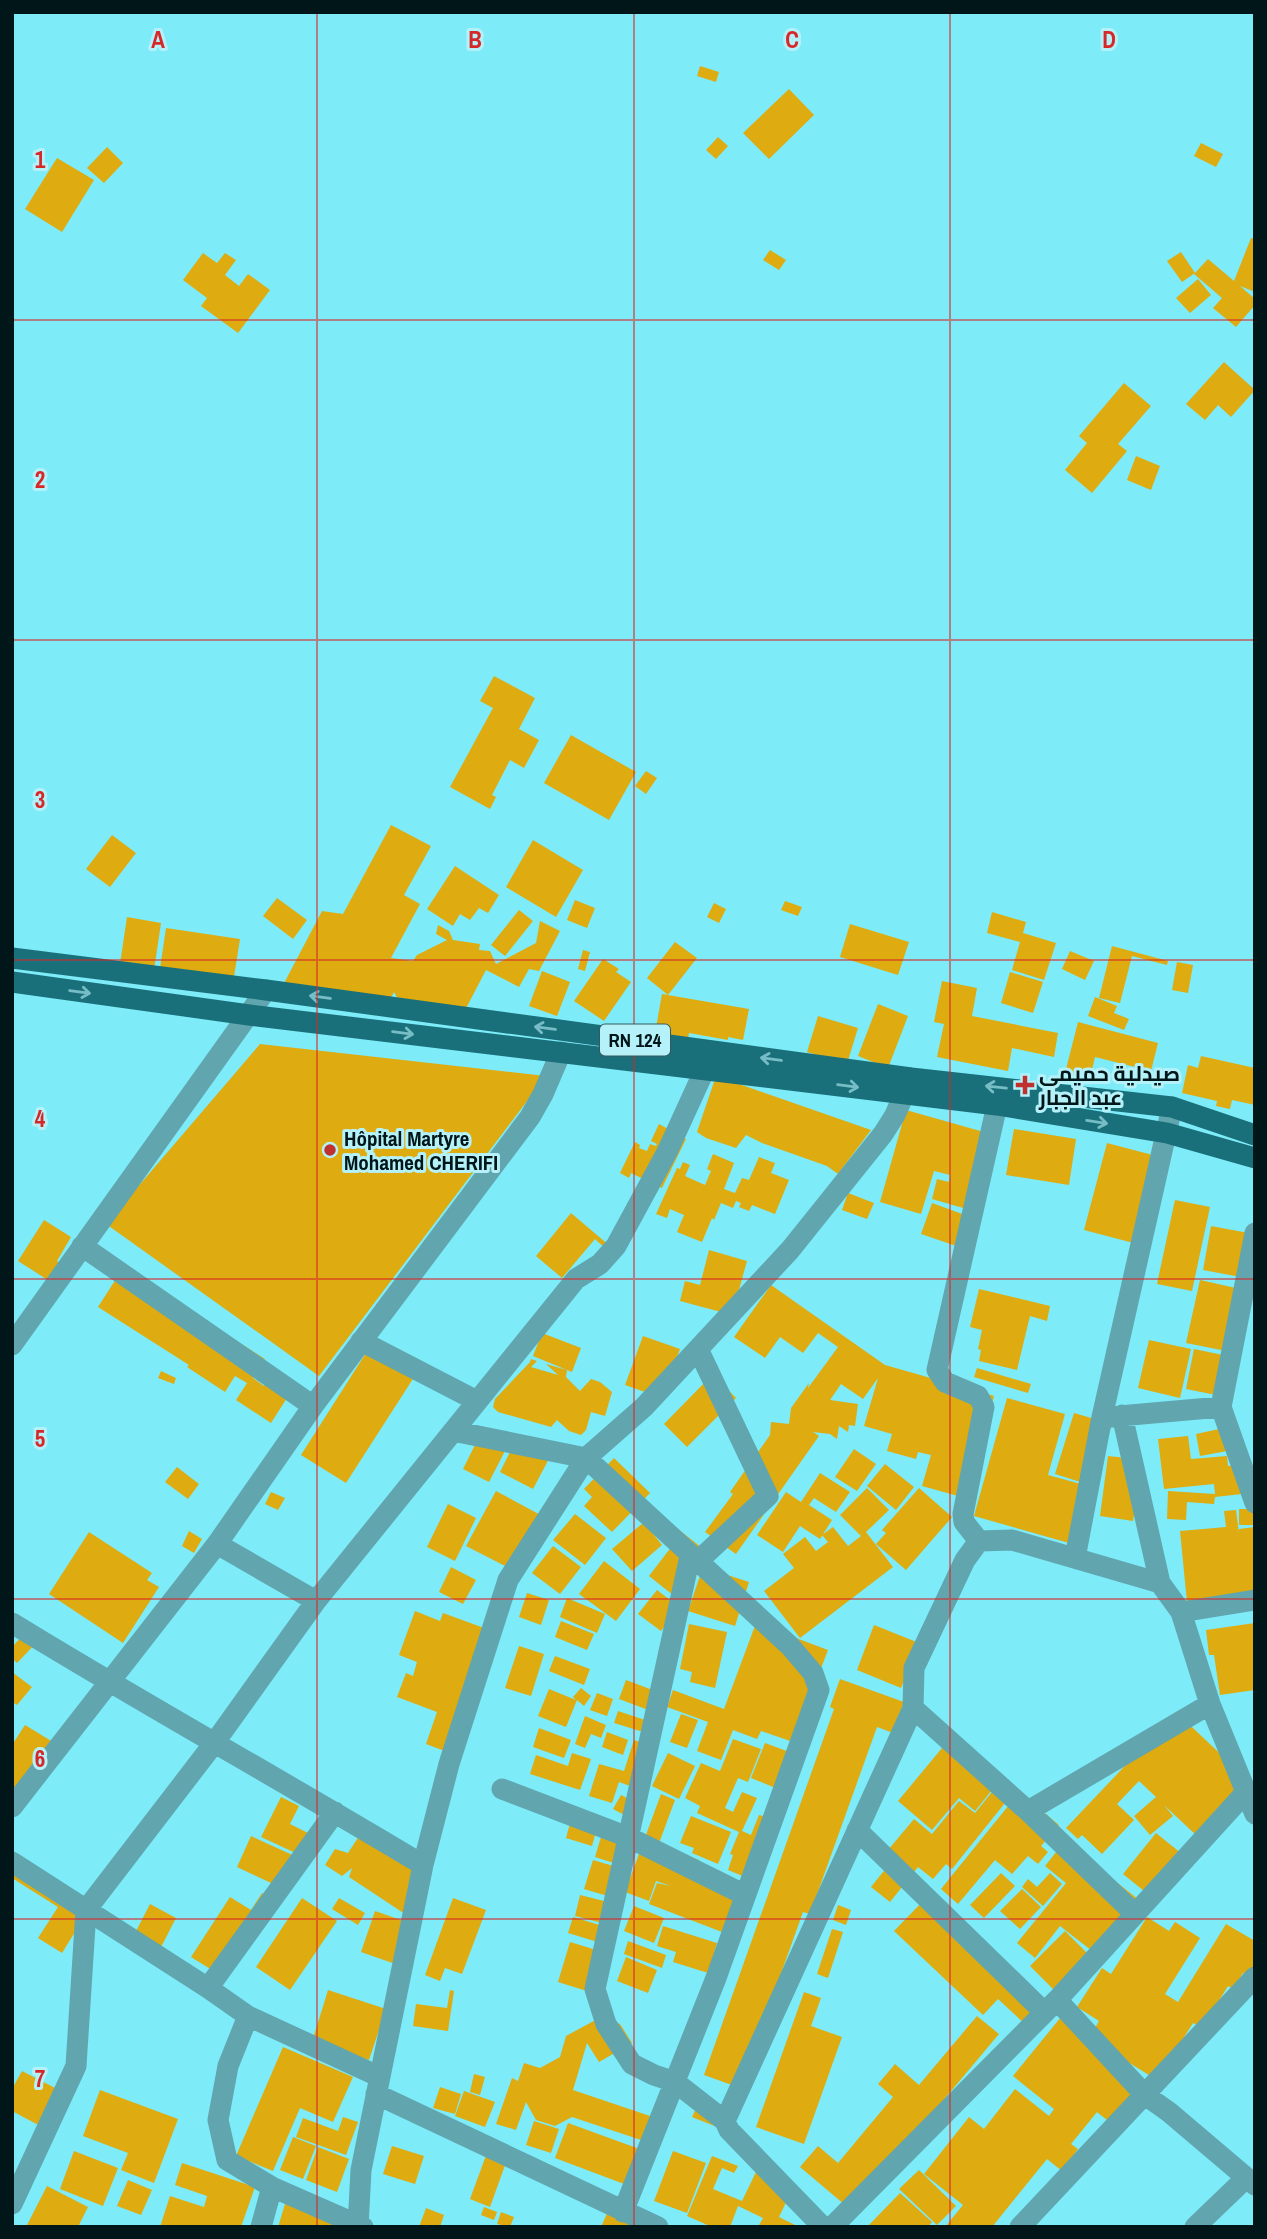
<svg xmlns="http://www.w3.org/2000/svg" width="1267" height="2239" font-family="'Archivo Narrow',Cairo,sans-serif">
<rect width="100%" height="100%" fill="#7eebf9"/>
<path fill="#deab10" d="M700 66 719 72 716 82 697 76Z
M789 89 814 115 769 159 743 133Z
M718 137 728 146 716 159 706 150Z
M1201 143 1223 154 1216 167 1194 156Z
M107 147 123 163 104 183 87 168Z
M57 158 94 180 62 232 25 209Z
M1251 238 1255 239V292L1240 286 1255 299V305L1236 327 1213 308 1222 298 1194 274 1208 259 1234 281Z
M770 250 786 260 779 270 763 260Z
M1181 252 1195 273 1182 282 1167 261Z
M203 253 217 263 225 253 236 260 225 275 239 286 248 274 270 290 238 333 201 306 207 298 183 280Z
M1198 279 1211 295 1190 313 1176 298Z
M1224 362 1255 390 1231 417 1218 405 1205 420 1186 404Z
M1124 383 1151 406 1118 444 1127 451 1092 493 1065 470 1087 443 1079 436Z
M1136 456 1160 466 1151 490 1127 480Z
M494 676 535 698 519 729 539 740 524 768 510 760 492 795 496 797 490 809 450 787 493 708 480 701Z
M571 735 636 772 609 820 544 783Z
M646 771 657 778 646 794 635 786Z
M391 825 431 846 404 895 420 904 391 958 413 961 417 955 447 940 436 934 438 925 449 931 453 940 480 944 479 950 490 951 496 964 536 943 540 921 560 931 539 971 529 969 519 987 486 970 463 1014 401 1005 394 992 387 1005 281 989 322 911 343 914Z
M112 835 136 853 110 887 86 869Z
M533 840 583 870 556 917 506 887Z
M455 866 499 895 488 913 479 908 470 920 460 914 453 926 427 909Z
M277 898 307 920 293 939 263 916Z
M575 900 595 908 587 928 567 920Z
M785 901 802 907 798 916 781 910Z
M714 903 726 909 719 923 707 917Z
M519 910 533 921 505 956 491 945Z
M992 912 1026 922 1023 933 1056 943 1044 980 1012 970 1020 942 987 933Z
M127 917 161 923 154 970 120 964Z
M850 924 909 942 898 975 840 957Z
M166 928 240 939 233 983 159 975Z
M675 942 697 958 668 995 647 978Z
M1112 946 1168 961 1167 965 1132 956 1120 1003 1099 998Z
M583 950 590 952 585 971 578 969Z
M1070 951 1094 961 1085 980 1062 969Z
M603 959 619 969 616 972 631 982 604 1021 574 1001Z
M1177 962 1193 965 1188 993 1172 990Z
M542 971 570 982 557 1016 529 1006Z
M1010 972 1043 982 1033 1013 1001 1003Z
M942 981 977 988 972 1016 1058 1033 1054 1057 1012 1048 1008 1071 937 1057 944 1024 934 1022Z
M662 994 749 1009 743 1040 728 1037V1040L689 1033 687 1045 654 1039Z
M1095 997 1117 1006 1114 1013 1129 1019 1124 1030 1088 1016Z
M878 1004 908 1016 888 1068 858 1056Z
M818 1016 858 1028 847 1064 807 1052Z
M1078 1022 1158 1043 1151 1071 1095 1057 1090 1079 1065 1073Z
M260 1044 546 1076 319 1376 106 1224Z
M1201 1056 1255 1068V1105L1232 1100 1230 1109 1216 1106 1217 1101 1182 1093 1188 1065 1198 1068Z
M716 1076 871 1130 838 1174 827 1166 762 1143 746 1135 736 1148 706 1138 697 1132Z
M906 1110 998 1136 977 1212 932 1199 937 1179 949 1182 950 1175 934 1171 921 1214 880 1202Z
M659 1124 686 1139 662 1188 631 1173 629 1178 620 1173 635 1142 640 1145 639 1148 647 1151 650 1144 656 1146 657 1144 651 1141Z
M1014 1129 1076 1139 1069 1185 1006 1175Z
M1107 1143 1164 1158 1141 1245 1084 1230Z
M713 1154 734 1163 724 1189 735 1193 742 1178 749 1180 759 1157 775 1163 771 1173 789 1180 775 1214 752 1205 749 1211 739 1207 741 1203 736 1201 733 1208 721 1203 714 1220 712 1218 702 1242 677 1232 684 1215 670 1209 667 1218 656 1214 677 1168 680 1169 683 1162 690 1165 685 1176 705 1185 711 1171 707 1169Z
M848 1193 874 1203 867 1219 842 1210Z
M1175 1200 1210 1207 1192 1291 1157 1284Z
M932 1203 976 1219 965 1249 921 1234Z
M571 1213 611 1247 608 1251 595 1239 562 1278 536 1256Z
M44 1220 71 1237 57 1261 62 1264 51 1282 18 1261Z
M1211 1226 1254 1234 1246 1278 1203 1270Z
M709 1250 747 1261 732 1315 680 1301 685 1281 700 1285Z
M123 1268 265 1359 253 1378 264 1386 272 1373 294 1387 271 1423 236 1400 247 1383 235 1376 225 1392 187 1367 189 1365 98 1307Z
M1200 1280 1245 1290 1231 1352 1186 1343Z
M771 1285 885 1365 994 1396 965 1498 922 1486 931 1455 918 1452 916 1459 887 1451 892 1434 864 1426 878 1378 863 1399 841 1384 830 1400 858 1404 855 1426 849 1425 848 1432 839 1426 837 1439 830 1434 813 1432 819 1436 736 1554 705 1532 733 1494 730 1492 770 1435 771 1422 789 1424 791 1408 809 1383 808 1388 838 1347 818 1333 803 1353 780 1337 765 1358 734 1337Z
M979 1289 1050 1306 1047 1321 1030 1316 1017 1370 979 1361 981 1350 978 1349 982 1330 970 1327Z
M542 1333 581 1348 572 1372 533 1356Z
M643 1336 680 1349 662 1398 625 1385Z
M1149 1340 1191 1349 1180 1398 1138 1388Z
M373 1342 418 1371 346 1483 301 1455Z
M1194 1349 1228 1356 1221 1396 1186 1389Z
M531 1359 537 1361 531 1367 558 1375 546 1364 567 1370 566 1377 580 1391 591 1379 600 1382 612 1392 605 1416 591 1412 586 1430 581 1435 569 1431 557 1420 551 1427 498 1412 493 1407 495 1399 530 1362Z
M977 1368 1031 1384 1028 1393 974 1377Z
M161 1371 176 1378 174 1384 158 1378Z
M713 1374 736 1398 687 1447 664 1424Z
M1007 1398 1065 1414 1048 1475 1092 1487 1076 1545 974 1516Z
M1074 1413 1112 1424 1093 1486 1055 1474Z
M1233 1426 1238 1449 1200 1456 1196 1434Z
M481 1433 507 1447 489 1482 463 1469Z
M518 1436 552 1453 533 1489 500 1472Z
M1188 1436 1191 1459 1227 1456 1228 1466 1247 1464 1251 1493 1215 1497 1214 1504 1187 1502 1186 1520 1167 1519 1168 1491 1215 1494 1214 1484 1164 1489 1158 1439Z
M854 1449 876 1464 857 1491 835 1477Z
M1108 1456 1136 1459 1139 1483 1133 1521 1100 1516Z
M614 1458 650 1493 612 1532 584 1506 592 1497 584 1489Z
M885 1464 914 1487 896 1510 867 1486Z
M177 1467 199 1484 188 1499 165 1482Z
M820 1473 850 1492 836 1512 814 1498 809 1505 832 1520 820 1539 800 1526 783 1552 757 1535 786 1492 801 1502Z
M867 1488 889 1510 866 1532 893 1567 800 1638 764 1591 794 1568 783 1554 805 1537 816 1551 828 1542 822 1535 833 1527 848 1546 861 1536 840 1515Z
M919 1488 952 1517 906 1570 876 1544 886 1533 882 1530Z
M496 1491 546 1518 517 1572 466 1546Z
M271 1492 285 1498 278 1510 265 1504Z
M448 1504 476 1518 455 1561 427 1547Z
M653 1509 707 1552 673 1595 649 1576 672 1546 646 1525 662 1545 632 1571 612 1549 643 1523Z
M1239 1509H1255V1525H1239Z
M1236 1510 1239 1533V1529L1255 1527V1596L1187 1602 1180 1531 1226 1527 1224 1511Z
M575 1514 606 1538 585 1565 553 1540Z
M189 1531 202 1539 194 1553 182 1546Z
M89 1532 152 1573 147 1580 159 1587 123 1643 49 1594Z
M553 1546 581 1567 560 1594 532 1573Z
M604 1561 640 1589 616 1621 579 1594Z
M451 1567 476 1580 463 1604 439 1592Z
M703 1567 749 1582 735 1626 688 1611Z
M657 1590 679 1607 661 1631 638 1614Z
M527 1593 549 1600 541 1625 519 1617Z
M567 1598 605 1614 597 1633 560 1617Z
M415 1611 440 1621 443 1613 495 1632 458 1756 426 1744 437 1712 397 1697 406 1673 413 1676 417 1662 399 1655Z
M561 1621 594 1634 587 1650 555 1637Z
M756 1623 828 1650 793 1742 761 1731 757 1739 733 1730 721 1760 697 1751 708 1722 667 1707 673 1690 724 1709Z
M1255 1623V1690L1220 1695 1214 1655H1209L1206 1630Z
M689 1624 727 1632 715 1688 690 1682 692 1672 680 1669Z
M874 1625 919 1643 901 1688 857 1670Z
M27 1631 38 1641 17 1663 12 1658V1647Z
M519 1646 544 1654 531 1696 505 1688Z
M555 1656 590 1669 584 1685 549 1671Z
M12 1672 32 1687 17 1705 12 1702Z
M840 1679 904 1702 893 1733 877 1727 810 1914 803 1912 740 2088 704 2075 834 1709 830 1707Z
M626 1680 658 1692 651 1711 619 1699Z
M581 1688 591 1696 584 1706 577 1700 566 1727 538 1716 549 1689 576 1700 573 1697Z
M597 1693 613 1699 607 1716 590 1710Z
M618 1711 657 1724 653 1735 614 1723Z
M1176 1712 1248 1780 1196 1835 1164 1805 1173 1816 1150 1835 1134 1816 1156 1797 1139 1781 1117 1804 1134 1820 1102 1854 1082 1835 1078 1839 1066 1828Z
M681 1714 698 1720 687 1748 670 1742Z
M585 1716 606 1725 601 1738 591 1734 585 1748 575 1744Z
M25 1725 53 1742 12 1809V1745Z
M539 1728 571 1740 564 1758 533 1747Z
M607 1732 628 1740 623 1755 602 1747Z
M952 1736 1059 1825 1041 1846 1048 1852 1038 1864 1028 1856 1012 1874 995 1860 958 1904 941 1889 1013 1800 996 1785 975 1811 959 1798 932 1830 898 1801Z
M733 1739 761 1749 748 1782 738 1778 725 1808 733 1812 742 1792 757 1798 742 1831 751 1835 759 1815 767 1817 745 1877 728 1870 733 1855 730 1854 739 1832 697 1813 700 1806 685 1798 701 1763 720 1771Z
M634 1740 652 1746 638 1789 619 1782 612 1803 589 1796 599 1764 624 1771Z
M765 1743 792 1753 778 1789 751 1778Z
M572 1753 591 1759 580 1790 530 1774 536 1755 568 1766Z
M668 1753 695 1766 679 1799 652 1786Z
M996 1787 1009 1798 952 1869 946 1864 933 1879 918 1867 890 1902 871 1887 895 1857 888 1850 914 1819 932 1834 959 1801 975 1813Z
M661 1794 675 1800 655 1854H683L699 1860 696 1868 739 1885 722 1932 649 1904 657 1883 671 1886 656 1881 649 1901 625 1892Z
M621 1795 640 1805 632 1819 613 1809Z
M281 1797 299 1806 290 1824 312 1835 302 1856 261 1837Z
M573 1812 634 1829 623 1866 595 1857 603 1830 597 1828 592 1846 566 1838Z
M691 1816 731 1832 718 1864 692 1853 694 1848 680 1843Z
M363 1830 423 1873 411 1918 349 1877 352 1868 342 1876 325 1865 335 1849 348 1853Z
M1156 1833 1182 1854 1149 1895 1123 1874Z
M251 1836 299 1858 284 1889 237 1867Z
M1065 1841 1139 1900 1096 1954 1060 1926 1035 1958 1017 1943 1066 1883 1045 1866Z
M593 1860 620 1868 611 1897 584 1889Z
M12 1864 88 1911 62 1953 38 1938 58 1907 12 1878Z
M1001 1873 1015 1886 984 1918 970 1905Z
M1050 1873 1062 1884 1043 1906 1022 1887 1028 1879 1037 1887Z
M1022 1889 1041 1907 1020 1929 1000 1911Z
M262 1893 269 1898 220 1975 191 1957 230 1897 251 1910Z
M580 1895 612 1903 606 1924 575 1916Z
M929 1895 1046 2006 1026 2025 998 1999 983 2015 894 1931Z
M302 1898 337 1921 290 1990 256 1967Z
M339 1898 365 1913 358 1925 332 1909Z
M453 1898 486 1910 462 1974 445 1968 440 1981 425 1975Z
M150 1904 176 1918 159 1951 133 1937Z
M838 1905 851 1910 846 1925 833 1920Z
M634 1906 664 1918 654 1943 624 1931Z
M375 1911 415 1925 401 1966 361 1952Z
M573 1917 606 1927 601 1943 568 1933Z
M1147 1917 1169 1931 1175 1922 1200 1938 1165 1994 1178 2002 1226 1924 1255 1941V1967L1249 1976 1243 1973 1233 1989 1228 1986 1202 2028 1193 2023 1157 2080 1089 2038 1099 2021 1077 2007 1102 1968 1111 1974Z
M663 1926 717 1943 708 1973 673 1962 676 1952 657 1946Z
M832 1929 843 1932 828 1978 817 1974Z
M1065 1931 1091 1957 1056 1992 1030 1966Z
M628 1941 666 1955 662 1968 624 1954Z
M570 1942 603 1952 590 1992 558 1982Z
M626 1957 657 1970 648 1993 617 1981Z
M328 1990 386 2009 369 2060 312 2042Z
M450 1990 454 1991 448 2031 413 2026 416 2004 447 2008Z
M804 1992 821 1998 811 2026 842 2037 804 2144 756 2127Z
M977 2016 999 2034 851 2210 800 2167 818 2146 838 2163 893 2097 878 2084 895 2064 919 2085Z
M601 2017 620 2024 632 2043 599 2062 587 2043 573 2090 653 2117 644 2141 572 2117 555 2126 536 2120 526 2102 516 2130 496 2124 512 2078 518 2081 524 2063 540 2068 560 2057 566 2036Z
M1061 2017 1143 2085 1112 2124 1097 2112 1071 2144 1078 2149 1062 2171 1047 2159 992 2227H945L963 2205 924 2174 969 2117 984 2129 1015 2089 1049 2116 1054 2109 1013 2076Z
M283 2047 353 2077 333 2122 300 2108 273 2171 236 2156Z
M22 2071 63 2092 44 2128 12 2111V2089Z
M474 2074 485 2077 480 2095 470 2092Z
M440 2087 461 2094 455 2114 433 2108Z
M100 2090 178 2119 154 2183 121 2170 128 2153 83 2136Z
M464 2091 495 2102 485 2127 455 2116Z
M697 2106 722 2129 692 2117Z
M343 2117 358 2122 346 2155 296 2137 303 2118 338 2131Z
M534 2121 559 2129 551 2153 526 2145Z
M568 2123 645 2151 632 2187 555 2158Z
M293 2137 316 2146 303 2179 280 2170Z
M392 2146 424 2156 415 2184 383 2174Z
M318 2147 349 2159 337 2192 306 2180Z
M488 2150 508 2157 490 2207 470 2199Z
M74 2151 118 2168 103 2206 60 2189Z
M673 2151 706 2163 687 2213 654 2201Z
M712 2156 738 2166 734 2173 722 2168 713 2189 742 2201 756 2172 792 2190 779 2217 799 2227H758L763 2218 738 2206 730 2227H712L687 2216Z
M182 2163 255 2187 241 2227H160L170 2196 204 2207 207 2196 175 2185Z
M919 2170 956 2206 937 2225 899 2189Z
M128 2180 152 2190 141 2215 117 2206Z
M47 2186 88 2207 78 2227H26Z
M289 2191 334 2223 333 2227H278Z
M900 2193 932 2222 928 2227H867Z
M484 2207 497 2212 494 2220 481 2215Z
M426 2208 444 2215 440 2227H419Z
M609 2209 645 2227H601Z
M501 2212 514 2217 510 2227 497 2224Z"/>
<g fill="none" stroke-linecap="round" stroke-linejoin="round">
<path stroke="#61a5ae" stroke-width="21" d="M1255 1233 1221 1407 1255 1503
M82 1246 313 1406
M361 1341 477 1401
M12 1345 266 990
M1122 1415 1160 1583
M1108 1417 1221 1407
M453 1431 586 1458 790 1646 813 1673 819 1690 716 1978 623 2212
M979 1541 964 1522 963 1514 984 1407 978 1396 945 1382 937 1370 997 1105
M217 1544 316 1601
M690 1556 595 1989 606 2024 632 2064 654 2075 675 2082 725 2121
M1075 1558 1102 1417 1172 1107
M697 1562 768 1496 698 1349
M1181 1612 1255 1600
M12 1623C147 1706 287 1783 423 1865
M913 1708 1028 1811 1210 1704
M502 1789 628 1837 745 1895
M12 1807 217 1544 313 1406 530 1117 543 1094 561 1052
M1028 1811 1135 1914
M857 1830 1044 2012
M12 1862 208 1988 248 2016 380 2077
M208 1988 335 1812
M1057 2000 1145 2095 1169 2112 1255 2185
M248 2016 228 2066 218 2120 227 2160 272 2187 363 2227
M376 2094 658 2227
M12 2204 76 2066 86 1910 215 1742 316 1601 576 1279 600 1264 616 1246 667 1152 705 1069
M261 2227 272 2187
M358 2227 361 2170 423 1865 449 1764 508 1580 586 1458 644 1407 790 1250 883 1134 895 1115 911 1078
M823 2227 729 2130 725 2121 913 1708 914 1668 965 1560 979 1541 1012 1540 1160 1583 1181 1612 1210 1704 1255 1814
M832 2227 1057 2000 1246 1792
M1020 2227 1255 1977
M1195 2227 1246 2178"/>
<path stroke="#19707a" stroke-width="21" d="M12 958 266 990 911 1078 1172 1107 1255 1135
M12 982 249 1015 997 1105 1167 1133 1255 1158"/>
</g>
<defs><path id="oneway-shaft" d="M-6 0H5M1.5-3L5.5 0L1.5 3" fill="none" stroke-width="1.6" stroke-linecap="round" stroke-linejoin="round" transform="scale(1.75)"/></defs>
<g stroke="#77bdc6">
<use href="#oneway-shaft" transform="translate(80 992) rotate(8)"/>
<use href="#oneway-shaft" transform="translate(320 997) rotate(-172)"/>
<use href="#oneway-shaft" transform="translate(545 1028) rotate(-172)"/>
<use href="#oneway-shaft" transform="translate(403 1033) rotate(7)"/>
<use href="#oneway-shaft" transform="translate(771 1059) rotate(-172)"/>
<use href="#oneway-shaft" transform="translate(848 1086) rotate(7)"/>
<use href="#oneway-shaft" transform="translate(996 1087) rotate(-174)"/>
<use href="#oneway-shaft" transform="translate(1097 1122) rotate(9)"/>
</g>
<path fill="none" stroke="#d62828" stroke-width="2" stroke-opacity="0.55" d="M317 12V2227M634 12V2227M950 12V2227M12 320H1255M12 640H1255M12 960H1255M12 1279H1255M12 1599H1255M12 1919H1255"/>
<g fill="#bf312e" stroke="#b5f1f9" stroke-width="2.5">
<path d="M1021.5 1074.5h7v7h7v7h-7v7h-7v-7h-7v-7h7z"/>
<circle cx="330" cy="1150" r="7"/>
</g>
<g text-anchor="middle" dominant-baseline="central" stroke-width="6" stroke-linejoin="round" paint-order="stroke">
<rect fill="#b5f1f9" stroke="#36585c" stroke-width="2" x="600" y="1024.5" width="70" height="31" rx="5"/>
<g font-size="19" font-weight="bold" fill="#001619">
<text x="635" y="1040">RN 124</text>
</g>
<g font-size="21" font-weight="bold" fill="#001619" stroke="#b5f1f9" text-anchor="start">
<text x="1039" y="1073">صيدلية حميمي<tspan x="1039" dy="24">عبد الجبار</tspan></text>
<text x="344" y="1138">Hôpital Martyre<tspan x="344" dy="24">Mohamed CHERIFI</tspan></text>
</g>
</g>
<g font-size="23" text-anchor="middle" font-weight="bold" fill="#d62828" stroke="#b5f1f9" stroke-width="6" stroke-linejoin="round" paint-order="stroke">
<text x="158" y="48">A</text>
<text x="475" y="48">B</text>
<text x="792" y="48">C</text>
<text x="1109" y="48">D</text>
<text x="40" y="168">1</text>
<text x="40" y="488">2</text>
<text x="40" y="808">3</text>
<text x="40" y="1127">4</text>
<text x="40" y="1447">5</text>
<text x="40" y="1767">6</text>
<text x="40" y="2087">7</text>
</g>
<rect width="1267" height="2239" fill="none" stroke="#001619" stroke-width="28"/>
</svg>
